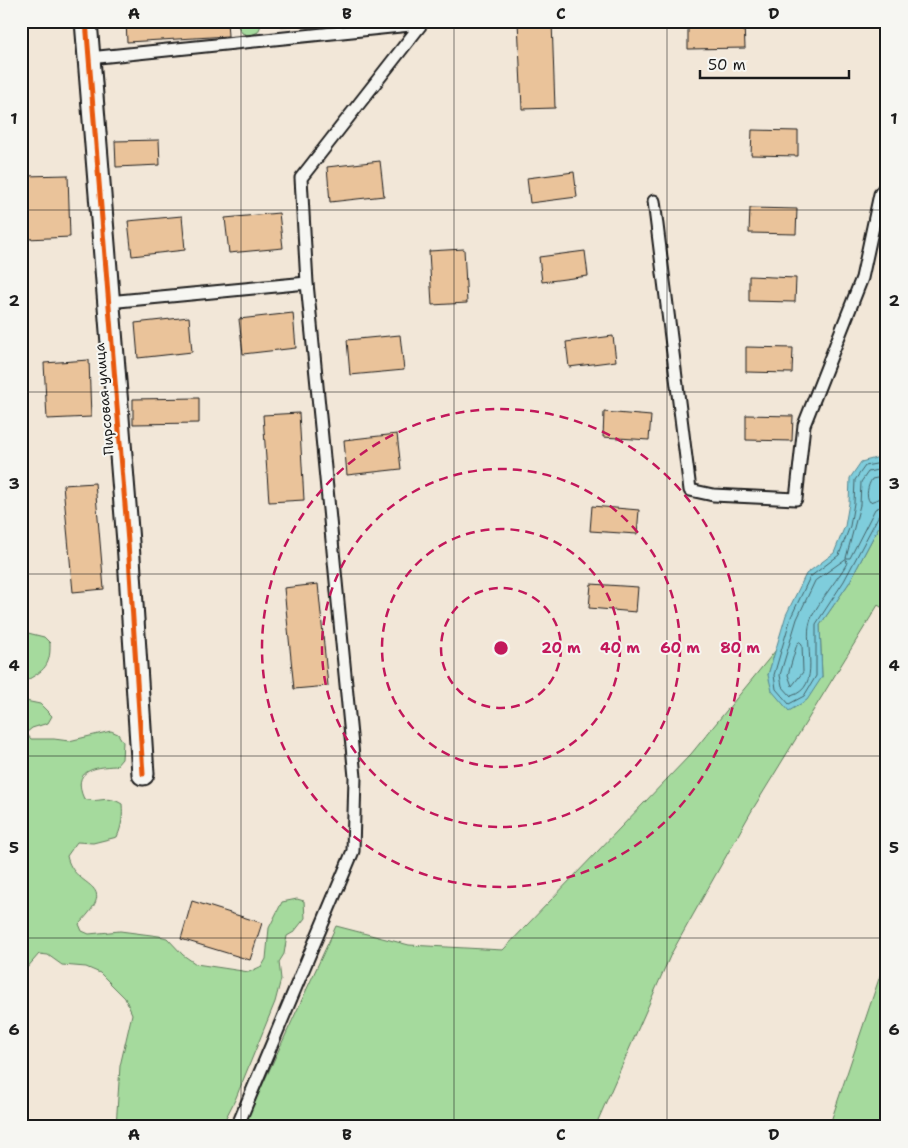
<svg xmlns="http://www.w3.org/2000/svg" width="908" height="1148" font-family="'Shantell Sans',sans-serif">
<rect width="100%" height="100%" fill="#f2e7d8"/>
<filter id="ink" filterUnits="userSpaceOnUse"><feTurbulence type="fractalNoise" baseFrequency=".02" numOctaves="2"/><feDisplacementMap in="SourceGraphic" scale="10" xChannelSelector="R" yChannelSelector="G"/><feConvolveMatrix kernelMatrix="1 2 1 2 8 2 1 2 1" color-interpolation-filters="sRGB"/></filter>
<g filter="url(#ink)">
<path fill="#a5da9d" stroke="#607b5c" d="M235 21H263L258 32 250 36 242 33Z
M887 511V611L878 605 751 812 671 954 595 1127H243L336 926 409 945 503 950 691 754 776 650 768 675 822 677 820 625 849 583Z
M28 633 44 637 50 643C51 670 41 671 21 684V635Z
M21 700 40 704 52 716 48 723 32 728 26 733 31 739H54L69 741 111 731 118 734 123 742 122 759 116 766C94 767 71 770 84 799 100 804 106 794 122 804 123 816 122 826 117 837L93 843 77 842 67 856C74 891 122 880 79 924L82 931 89 934 120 931 159 936 167 938 183 955 196 964 249 972 262 966 266 959 269 928 282 902 297 899 304 901 305 918 294 932 287 936 284 954 279 962 281 979 275 1002 235 1100 221 1127H116L120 1066 132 1014 125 998 100 973 86 967 62 965 48 955 39 954 26 969 21 988Z
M887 955V1127H829Z"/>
<path fill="#7fcddc" stroke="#57868f" d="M887 455V511L849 583 820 625 822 677 807 700 789 711 772 691 768 675 786 615 806 574 834 553 845 526 849 503 850 478 861 462Z"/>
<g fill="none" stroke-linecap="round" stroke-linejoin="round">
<path stroke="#446369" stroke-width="1" d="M887 462 865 466 855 480 854 503 850 526 839 555 810 577 791 617 774 675 776 689 789 704 804 696 816 676V624L844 581 880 513 887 510
M887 468 868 472 861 482 860 505 846 558H850L875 509 887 504
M887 476 872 479C868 485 865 496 870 502L887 496
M846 559 847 563C839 578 813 609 810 622 803 644 823 687 791 696L782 686 780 675 797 619 815 581Z
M800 642 802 644 803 672 792 686 788 675 797 644Z"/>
</g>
<path fill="#eac39a" stroke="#1c1c1c" d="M126 21H227L228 36 127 42Z
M281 21H377L281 26Z
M518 21H552L555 108 522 109Z
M744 23 745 48 688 49V25Z
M752 130 798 131V156L751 155Z
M159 140 160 165 116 167 115 141Z
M380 161 384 196 330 202 327 167Z
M574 172 577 197 530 203 527 178Z
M68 175 70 237 27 239 25 176Z
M750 208 797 209 796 234 749 233Z
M279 213 283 248 229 253 225 218Z
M182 216 185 250 132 256 128 221Z
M464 249 467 303 432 305 429 251Z
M585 251 588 276 542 282 539 257Z
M749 276 796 278 795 302 749 301Z
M293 313 296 348 243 354 239 319Z
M189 317 192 352 138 358 135 323Z
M400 335 404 370 350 375 347 340Z
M613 336 616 361 569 367 566 342Z
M746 347 793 348 792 373 746 372Z
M89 360 91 417 47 419 44 363Z
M199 398V423L133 424V399Z
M604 412 651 416 649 440 603 437Z
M299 413 304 500 269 502 263 415Z
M746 415 793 416 792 441 746 440Z
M397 434 401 469 347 475 344 440Z
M95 483 104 589 73 592 63 485Z
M592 506 639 510 637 534 590 531Z
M318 584 328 686 294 689 284 588Z
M591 584 638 587 636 612 589 608Z
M192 901 262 923 250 960 181 939Z"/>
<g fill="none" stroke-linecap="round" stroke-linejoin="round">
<g stroke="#1c1c1c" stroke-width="15">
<path id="service" d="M89 58 420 24
M654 201 690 490 713 495 796 499 804 425 862 278 880 194 887 184
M307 283 301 178 423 22
M108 302 307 283 355 777 353 851 237 1127"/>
</g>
<g stroke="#1c1c1c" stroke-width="25">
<path id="minor" d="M86 21 128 542 143 774"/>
</g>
<use href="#service" stroke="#f6f6f2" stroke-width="11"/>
<use href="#minor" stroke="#f6f6f2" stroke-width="21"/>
<g stroke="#f6f6f2" stroke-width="8">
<path id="cycleway" d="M86 21 128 542 143 774"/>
</g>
<use href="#cycleway" stroke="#e8590c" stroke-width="5"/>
</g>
</g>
<path fill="none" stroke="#1c1c1c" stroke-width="1" stroke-opacity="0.55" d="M241 21V1127M454 21V1127M667 21V1127M21 210H887M21 392H887M21 574H887M21 756H887M21 938H887"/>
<g fill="none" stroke="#c2185b" stroke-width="2.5" stroke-dasharray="9 6">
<circle cx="501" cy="648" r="60"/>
<circle cx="501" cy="648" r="119"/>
<circle cx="501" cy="648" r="179"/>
<circle cx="501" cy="648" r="239"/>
</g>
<g text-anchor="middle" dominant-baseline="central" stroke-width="4" stroke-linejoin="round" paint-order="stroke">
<g font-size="14" fill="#1c1c1c" stroke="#f6f6f2">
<text transform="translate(104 399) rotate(-95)">Пирсовая улица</text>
</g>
</g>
<circle cx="501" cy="648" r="8" fill="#c2185b" stroke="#f6f6f2" stroke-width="2.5"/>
<g font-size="15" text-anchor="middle" font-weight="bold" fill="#c2185b" stroke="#f6f6f2" stroke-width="4" stroke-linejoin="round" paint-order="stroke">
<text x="561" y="653">20 m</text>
<text x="620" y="653">40 m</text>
<text x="680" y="653">60 m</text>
<text x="740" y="653">80 m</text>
</g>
<rect width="908" height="1148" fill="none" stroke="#f6f6f2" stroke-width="55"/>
<path d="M700 70v8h149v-8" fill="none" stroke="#1c1c1c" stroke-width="2.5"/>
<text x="708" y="70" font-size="15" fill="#1c1c1c" stroke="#f6f6f2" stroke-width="4" paint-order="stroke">50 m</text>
<rect x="28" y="28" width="852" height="1092" fill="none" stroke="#1c1c1c" stroke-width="2"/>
<g font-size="16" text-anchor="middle" font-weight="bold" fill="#1c1c1c">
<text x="134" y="19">A</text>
<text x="347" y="19">B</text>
<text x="561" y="19">C</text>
<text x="774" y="19">D</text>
<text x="14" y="124">1</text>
<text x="894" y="124">1</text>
<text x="14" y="306">2</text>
<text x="894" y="306">2</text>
<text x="14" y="489">3</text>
<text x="894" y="489">3</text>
<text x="14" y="671">4</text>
<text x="894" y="671">4</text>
<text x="14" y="853">5</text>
<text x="894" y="853">5</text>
<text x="14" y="1035">6</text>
<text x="894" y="1035">6</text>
<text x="134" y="1140">A</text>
<text x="347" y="1140">B</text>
<text x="561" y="1140">C</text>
<text x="774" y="1140">D</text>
</g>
</svg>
